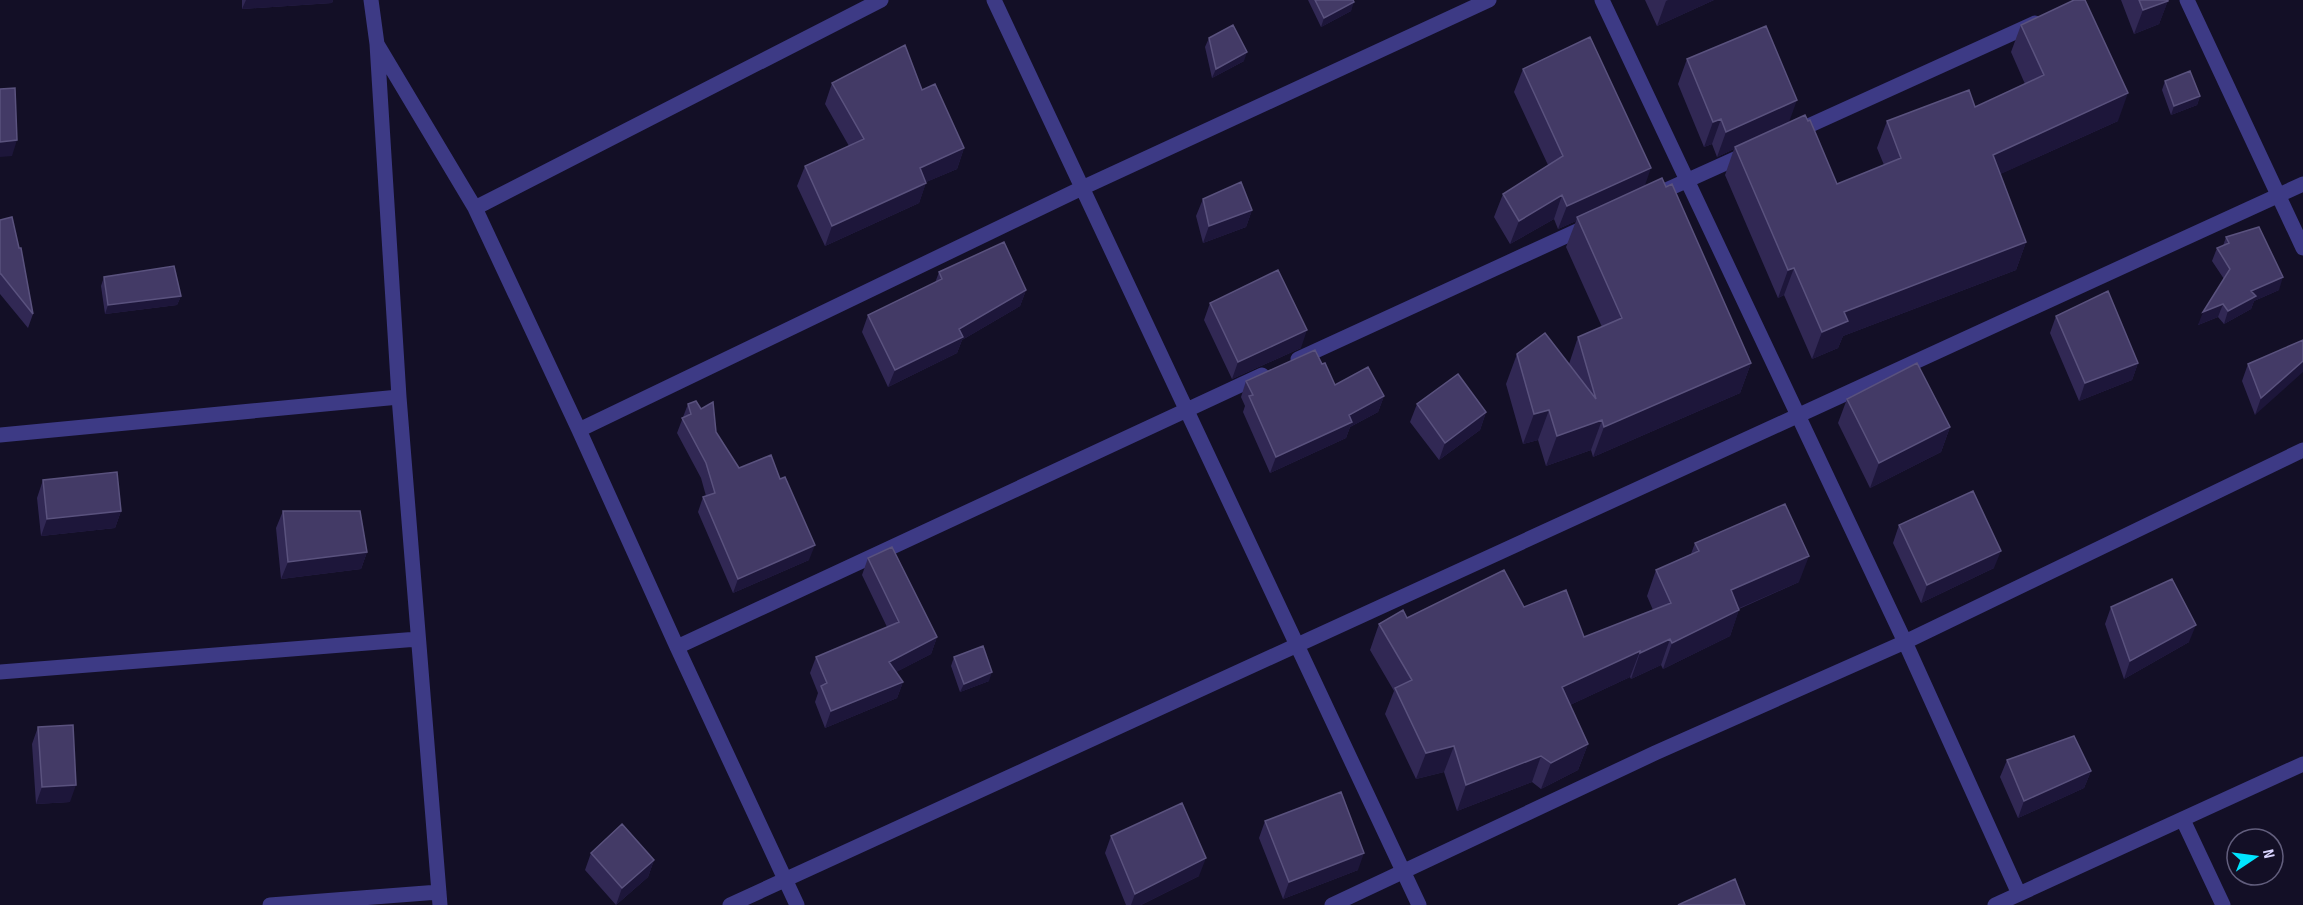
<svg xmlns="http://www.w3.org/2000/svg" width="2303" height="905" font-family="'Sofia Sans Condensed',sans-serif">
<rect width="100%" height="100%" fill="#130f26"/>
<g fill="none" stroke-linecap="round" stroke-linejoin="round">
<path stroke="#3d3a85" stroke-width="15" d="M371 0 377 44 399 397 440 905
M994 0 1419 905
M1602 0 1905 642 2019 894
M2187 0 2303 248
M377 44 475 208 579 430 677 647 797 905
M1795 132 2035 23
M1655 195 1748 153
M475 208 881 0
M1298 359 1590 225
M579 430 1082 188 1489 0
M0 435 399 397
M677 647 1262 375
M0 672 418 639
M2183 820 2223 905
M270 905 439 892
M730 905 2303 184
M1332 905 1655 753 1905 642 2303 450
M1995 905 2303 764"/>
</g>
<path fill="#312854" d="M242 0H333L332 3 242 9Z
M1308 0H1353L1351 11 1321 27Z
M1645 0H1714L1657 26Z
M2121 0H2168L2159 24 2134 34Z
M2021 25 2118 121 2000 174 2026 242 2016 270 1843 336 1838 348 1812 359 1784 295 1778 298 1725 175 1734 149 1717 157 1712 144 1704 147 1678 84 1687 59 1789 123 1837 184 1884 165 1877 148 1887 121 1975 107 2025 84 2011 52Z
M1209 38 1244 61 1212 78 1205 47Z
M1523 69 1644 186 1751 363 1740 393 1593 457 1591 450 1546 466 1538 440 1523 444 1506 384 1517 354 1569 364 1578 337 1602 327 1566 247 1576 221 1558 229 1554 219 1510 244 1494 217 1503 194 1548 165 1514 92Z
M2165 81 2200 96 2197 105 2171 115 2162 90Z
M832 83 922 90 964 148 957 169 926 182 919 203 825 246 797 186 805 166 849 146 825 104Z
M1203 199 1252 210 1246 227 1203 243 1196 216Z
M0 220 33 314 28 328 0 294Z
M2226 237 2279 290 2254 301 2251 309 2224 324 2218 317 2198 325 2224 279 2212 261 2217 248 2223 246Z
M939 272 1026 290 1020 306 962 340 957 353 888 387 862 332 868 315 935 283Z
M104 277 181 296 177 305 105 314 101 286Z
M1210 303 1301 348 1232 379 1204 320Z
M2056 316 2138 363 2132 380 2079 401 2050 333Z
M2303 340 2255 415 2242 381 2248 364Z
M1322 364 1335 385 1384 396 1378 412 1350 427 1346 438 1270 473 1243 412 1245 406 1241 397 1246 381Z
M1847 399 1950 427 1941 452 1870 488 1838 423Z
M688 404 716 432 739 468 809 560 733 593 698 512 703 497 706 496 701 478 677 433Z
M1417 404 1486 412 1480 430 1439 460 1410 422Z
M43 480 121 511 115 528 41 536 37 498Z
M283 511 367 552 361 569 281 579 276 528Z
M1899 525 1994 568 1921 603 1893 543Z
M1695 543 1799 582 1739 609 1730 636 1663 669 1661 665 1631 679 1630 677 1570 705 1588 744 1578 770 1541 789 1532 782 1457 811 1444 772 1416 779 1385 714 1394 691 1370 650 1379 624 1407 618 1524 607 1584 637 1653 610 1647 596 1656 570 1691 554Z
M868 558 937 637 931 654 896 672 903 682 897 698 825 728 815 702 818 693 810 673 816 657 887 627 862 575Z
M2111 607 2189 642 2124 679 2105 624Z
M954 657 989 681 960 692 951 666Z
M38 727 70 802 36 804 32 744Z
M2007 760 2091 771 2084 788 2018 818 2000 777Z
M1265 821 1358 870 1283 899 1259 838Z
M1111 836 1199 876 1141 905H1126L1105 853Z
M591 853 654 860 648 877 616 905 585 870Z"/>
<path fill="#1d163a" d="M246 0H333L332 3 242 9Z
M1668 0H1714L1657 26 1666 1Z
M2168 1 2159 24 2134 34 2143 10Z
M1354 2 1351 11 1321 27 1324 18Z
M1247 52 1244 61 1212 78 1216 69Z
M2128 93 2118 121 1983 182 1993 155Z
M2200 96 2197 105 2171 115 2174 106Z
M1797 100 1788 125 1735 147 1734 149 1717 157 1726 132Z
M1721 119 1712 144 1704 147 1713 122Z
M17 140 12 156 0 157V142Z
M964 148 957 169 912 188 920 168Z
M1651 168 1643 191 1577 217 1576 221 1558 229 1567 206Z
M926 183 919 203 825 246 832 226Z
M1562 195 1554 219 1510 244 1519 221Z
M1252 210 1246 227 1203 243 1209 226Z
M2026 242 2016 270 1843 336 1838 348 1812 359 1822 332 1844 312Z
M1794 268 1784 295 1778 298 1788 270Z
M2283 277 2279 290 2254 301 2251 309 2224 324 2228 311 2251 291Z
M1026 290 1020 306 962 340 957 353 888 387 895 370 959 329Z
M181 296 177 305 105 314 108 305Z
M2223 304 2218 317 2198 325 2203 312Z
M1307 330 1301 348 1232 379 1238 362Z
M2303 361V372L2255 415 2261 398Z
M1751 363 1740 393 1593 457 1604 427Z
M2138 363 2132 380 2079 401 2085 383Z
M1384 396 1378 412 1350 427 1346 438 1270 473 1276 457Z
M1549 410 1538 440 1523 444 1534 414Z
M1486 412 1480 430 1439 460 1445 443Z
M1602 420 1591 450 1546 466 1557 436Z
M1950 427 1941 452 1870 488 1879 463Z
M121 511 115 528 41 536 47 519Z
M815 545 809 560 733 593 738 579Z
M2001 551 1994 568 1921 603 1927 585Z
M367 552 361 569 281 579 288 562Z
M1809 556 1799 582 1721 616 1731 590Z
M1739 610 1730 636 1663 669 1672 643Z
M2196 625 2189 642 2124 679 2130 661Z
M937 637 931 654 883 679 889 662Z
M1670 639 1661 665 1631 679 1640 653Z
M1640 651 1630 677 1553 713 1562 687Z
M992 672 989 681 960 692 964 684Z
M903 682 897 698 825 728 831 711Z
M1588 744 1578 770 1541 789 1551 763Z
M1454 746 1444 772 1416 779 1426 753Z
M1541 756 1532 782 1457 811 1466 785Z
M2091 771 2084 788 2018 818 2024 801Z
M76 785 70 802 36 804 42 787Z
M1364 853 1358 870 1283 899 1289 882Z
M1206 858 1199 876 1141 905H1131L1135 894Z
M654 860 648 877 616 905 622 888Z"/>
<path fill="#433a66" stroke="#5a527e" stroke-width="1.5" d="M1315 0H1353L1354 2 1324 18Z
M2074 0H2085L2128 93 1993 155 2026 242 1844 312 1848 321 1822 332 1794 268 1788 270 1735 147 1805 115 1808 121 1810 120 1837 184 1901 158 1887 121 1969 90 1975 107 2044 75 2021 25Z
M2139 0H2168V1L2143 10Z
M1233 25 1247 52 1216 69 1209 38Z
M1766 26 1797 100 1726 132 1721 119 1713 122 1687 59Z
M1590 37 1651 168 1567 206 1562 195 1519 221 1503 194 1563 156 1523 69Z
M905 45 922 90 935 84 964 148 920 168 926 183 832 226 805 166 864 139 832 83Z
M2190 71 2200 96 2174 106 2165 81Z
M15 88 17 140 0 142V89Z
M1662 178 1666 187 1672 184 1751 363 1604 427 1602 420 1557 436 1549 410 1534 414 1517 354 1545 333 1596 399 1578 337 1622 318 1577 217Z
M1241 182 1252 210 1209 226 1203 199Z
M12 217 19 248H21L33 314 1 274H0V220Z
M2259 227 2283 277 2251 291 2256 296 2228 311 2223 304 2203 312 2230 269 2217 248 2229 243 2226 237Z
M1004 242 1026 290 959 329 963 337 895 370 868 315 942 279 939 272Z
M174 266 181 296 108 305 104 277Z
M1278 270 1307 330 1238 362 1210 303Z
M2108 291 2138 363 2085 383 2056 316Z
M2303 340V361L2261 398 2248 364Z
M1315 350 1322 364 1325 363 1335 385 1368 367 1384 396 1349 415 1352 422 1276 457 1249 396 1253 395 1246 381Z
M1917 363 1950 427 1879 463 1847 399Z
M1458 374 1486 412 1445 443 1417 404Z
M696 401 701 409 713 402 716 432 739 468 771 455 780 479 785 477 815 545 738 579 703 497 715 493 706 463 682 418 691 414 688 404Z
M117 472 121 511 47 519 43 480Z
M1973 491 2001 551 1927 585 1899 525Z
M1785 504 1809 556 1731 590 1739 610 1672 643 1670 639 1640 653V651L1562 687 1588 744 1551 763 1541 756 1466 785 1454 746 1426 753 1395 688 1412 680 1379 624 1403 610 1407 618 1504 570 1524 607 1566 590 1584 637 1671 603 1656 570 1699 551 1695 543Z
M283 511H360L367 552 288 562Z
M892 547 937 637 889 662 903 682 831 711 821 686 827 683 816 657 899 622 868 558Z
M2172 579 2196 625 2130 661 2111 607Z
M983 646 992 672 964 684 954 657Z
M73 725 76 785 42 787 38 727Z
M2074 736 2091 771 2024 801 2007 760Z
M1341 792 1364 853 1289 882 1265 821Z
M1182 803 1206 858 1135 894 1111 836Z
M622 824 654 860 622 888 591 853Z
M1735 879 1745 905H1678Z"/>
<g transform="translate(2255 857) rotate(77)"><circle r="28" fill="#130f26" stroke="#625e7d" stroke-width="1.5"/>
<path d="M0-4.5L10 22L0 15L-10 22Z" fill="#00e5ff"/>
<text y="-9" font-size="16" font-weight="bold" text-anchor="middle" fill="#d9d4ff">N</text>
</g>
</svg>
